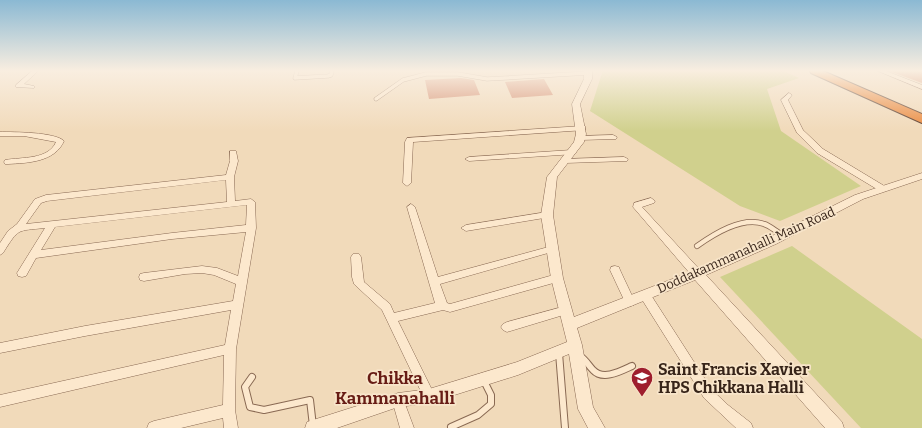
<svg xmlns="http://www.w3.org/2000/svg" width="922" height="428" font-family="Bitter,serif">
<rect width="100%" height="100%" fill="#f1daba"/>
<path fill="#d0d08d" d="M600 71H784L799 78 767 89 781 131 861 186 780 221 740 206 590 111 602 73Z
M792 246 922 339V428H861L720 277Z"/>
<path fill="#d38a6c" d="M889 71H918L922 72V83Z
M461 78 474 80 480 95 429 99 425 80Z
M544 79 553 95 512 98 505 82Z"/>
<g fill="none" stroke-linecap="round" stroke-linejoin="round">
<g stroke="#896953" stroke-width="4.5">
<path id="service-far2" d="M297 71 295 78 328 76 331 75 332 71
M376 99 403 80 426 74H458L487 79 588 73"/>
</g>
<g stroke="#896953" stroke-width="6">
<path id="service-far1" d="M697 246C714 234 742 216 764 224 771 226 776 232 783 235"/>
</g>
<g stroke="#896953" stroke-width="8">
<path id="service" d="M559 353 565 428
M580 356C586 360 588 365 593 370 603 381 621 371 632 366
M252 377 245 387 250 407 264 410 310 400 313 426
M451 427 478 415 491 404V395L484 381"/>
</g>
<g stroke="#896953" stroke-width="1">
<path id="minor" d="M32 71H38L24 84 34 86V88L16 87V85Z
M878 71H886L922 85V89Z
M789 93 792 95 788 100 803 130 823 149 886 187 887 189 886 191H880L817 153 797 133 781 100Z
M582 126H585V130L413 142 411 183 407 186 403 183 405 142 407 138Z
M0 132C14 132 55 132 64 141 55 162 28 163 8 164H5L4 162 5 160C22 157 48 160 56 142L24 136H0Z
M613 135 617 137 616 139 580 140 576 138 580 136Z
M572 150H575L576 152 575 154 469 161 465 159 469 157Z
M230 151H236L238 161 234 177 235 201 251 199 255 202 256 228 236 349 235 410 238 428H224L223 418 181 428H147L149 423 154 421 223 405 224 355 0 407V395L225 345 231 310 85 336 0 353V343L85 326 233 301 236 284 214 275 202 273 185 274 144 281 140 280 139 277 140 274 144 273 202 266 217 268 238 276 246 232 172 239 36 258 26 276 22 277 18 276 17 273 45 228C16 231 19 228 3 253L0 255V243L8 231 17 224 35 199 46 195 226 175 230 161ZM226 180 227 202 26 224 41 203 47 201ZM247 205 246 225 172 233 41 250 55 227Z
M624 157 628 159 627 161 565 163 561 161 565 159Z
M651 198 655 201 654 203 642 207 701 271 702 274 701 277 697 278 693 277 633 207 634 203Z
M411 204 415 207 438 277 552 246 555 247 557 249 555 251 440 284 447 303 450 304 557 274 561 275 562 278 561 281 557 282 450 312 443 310 398 321 435 396 433 400 429 402 425 400 382 310 354 284 352 277 351 257 353 254H359L361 257 364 282 390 304 394 313 435 303 407 207Z
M547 212 550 213 552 215 550 217 466 231 461 228 466 225Z
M615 266 619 267 620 270 635 302 634 305 630 306 626 305 625 302 610 270 611 267Z
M645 291 649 292 712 390 728 405 751 423 753 428H736L704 398 641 298 640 295 641 292Z
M566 306 570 307 571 310 570 313 507 332 503 330 501 327 503 324 507 322Z
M398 394 402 396 414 428H400L392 400 394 396Z"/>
</g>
<g stroke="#896953" stroke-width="1">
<path id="tertiary" d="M584 71H592V79L580 104 586 134 584 142 557 177 553 215 563 278 574 317 693 271 768 238 855 195 922 173V179L863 199 776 244 706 275 842 422 844 428H825L695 280 577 328 582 345 593 407 605 428H588L578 409 569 354 518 375 429 403 398 407 337 428H305L307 422 313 420 398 393 429 389 517 362 567 342 551 278 541 215 547 177 574 142 576 134 572 104 584 79Z"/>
</g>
<g stroke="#563828" stroke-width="2">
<path id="motorway" d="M810 71H823L922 114V123L811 73Z"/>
</g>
<use href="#service-far2" stroke="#fce8cd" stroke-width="3.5"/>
<use href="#service-far1" stroke="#fce8cd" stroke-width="4.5"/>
<use href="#service" stroke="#fce8cd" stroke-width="6"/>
<use href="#minor" fill="#fce8cd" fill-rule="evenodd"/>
<use href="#tertiary" fill="#fce8cd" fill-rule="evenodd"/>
<use href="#motorway" fill="#eb8b40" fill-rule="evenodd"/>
</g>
<linearGradient id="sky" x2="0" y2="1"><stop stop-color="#8bb9d3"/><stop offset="0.54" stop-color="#f9eee0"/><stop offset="1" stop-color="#f9eee0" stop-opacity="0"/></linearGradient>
<rect width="922" height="131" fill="url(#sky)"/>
<defs>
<g id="school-pin" transform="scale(1.15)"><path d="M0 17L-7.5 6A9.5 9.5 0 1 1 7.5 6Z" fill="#9e1e2e" stroke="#f8e5ca"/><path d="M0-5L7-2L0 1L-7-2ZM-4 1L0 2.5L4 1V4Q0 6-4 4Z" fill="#fff"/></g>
</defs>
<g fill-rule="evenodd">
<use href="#school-pin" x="642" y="378"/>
</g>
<g text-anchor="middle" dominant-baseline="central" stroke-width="3.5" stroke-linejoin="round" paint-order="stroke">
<g font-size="13" fill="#372419" stroke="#f8e5ca">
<text transform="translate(746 250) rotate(-24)">Doddakammanahalli Main Road</text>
</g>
<g font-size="16" font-weight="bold" fill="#372419" stroke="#f8e5ca" text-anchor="start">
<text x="658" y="369">Saint Francis Xavier<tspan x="658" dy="18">HPS Chikkana Halli</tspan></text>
</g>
<g font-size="17" font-weight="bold" fill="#671c15" stroke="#f8e5ca">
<text x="395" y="378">Chikka<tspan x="395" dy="20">Kammanahalli</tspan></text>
</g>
</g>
</svg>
